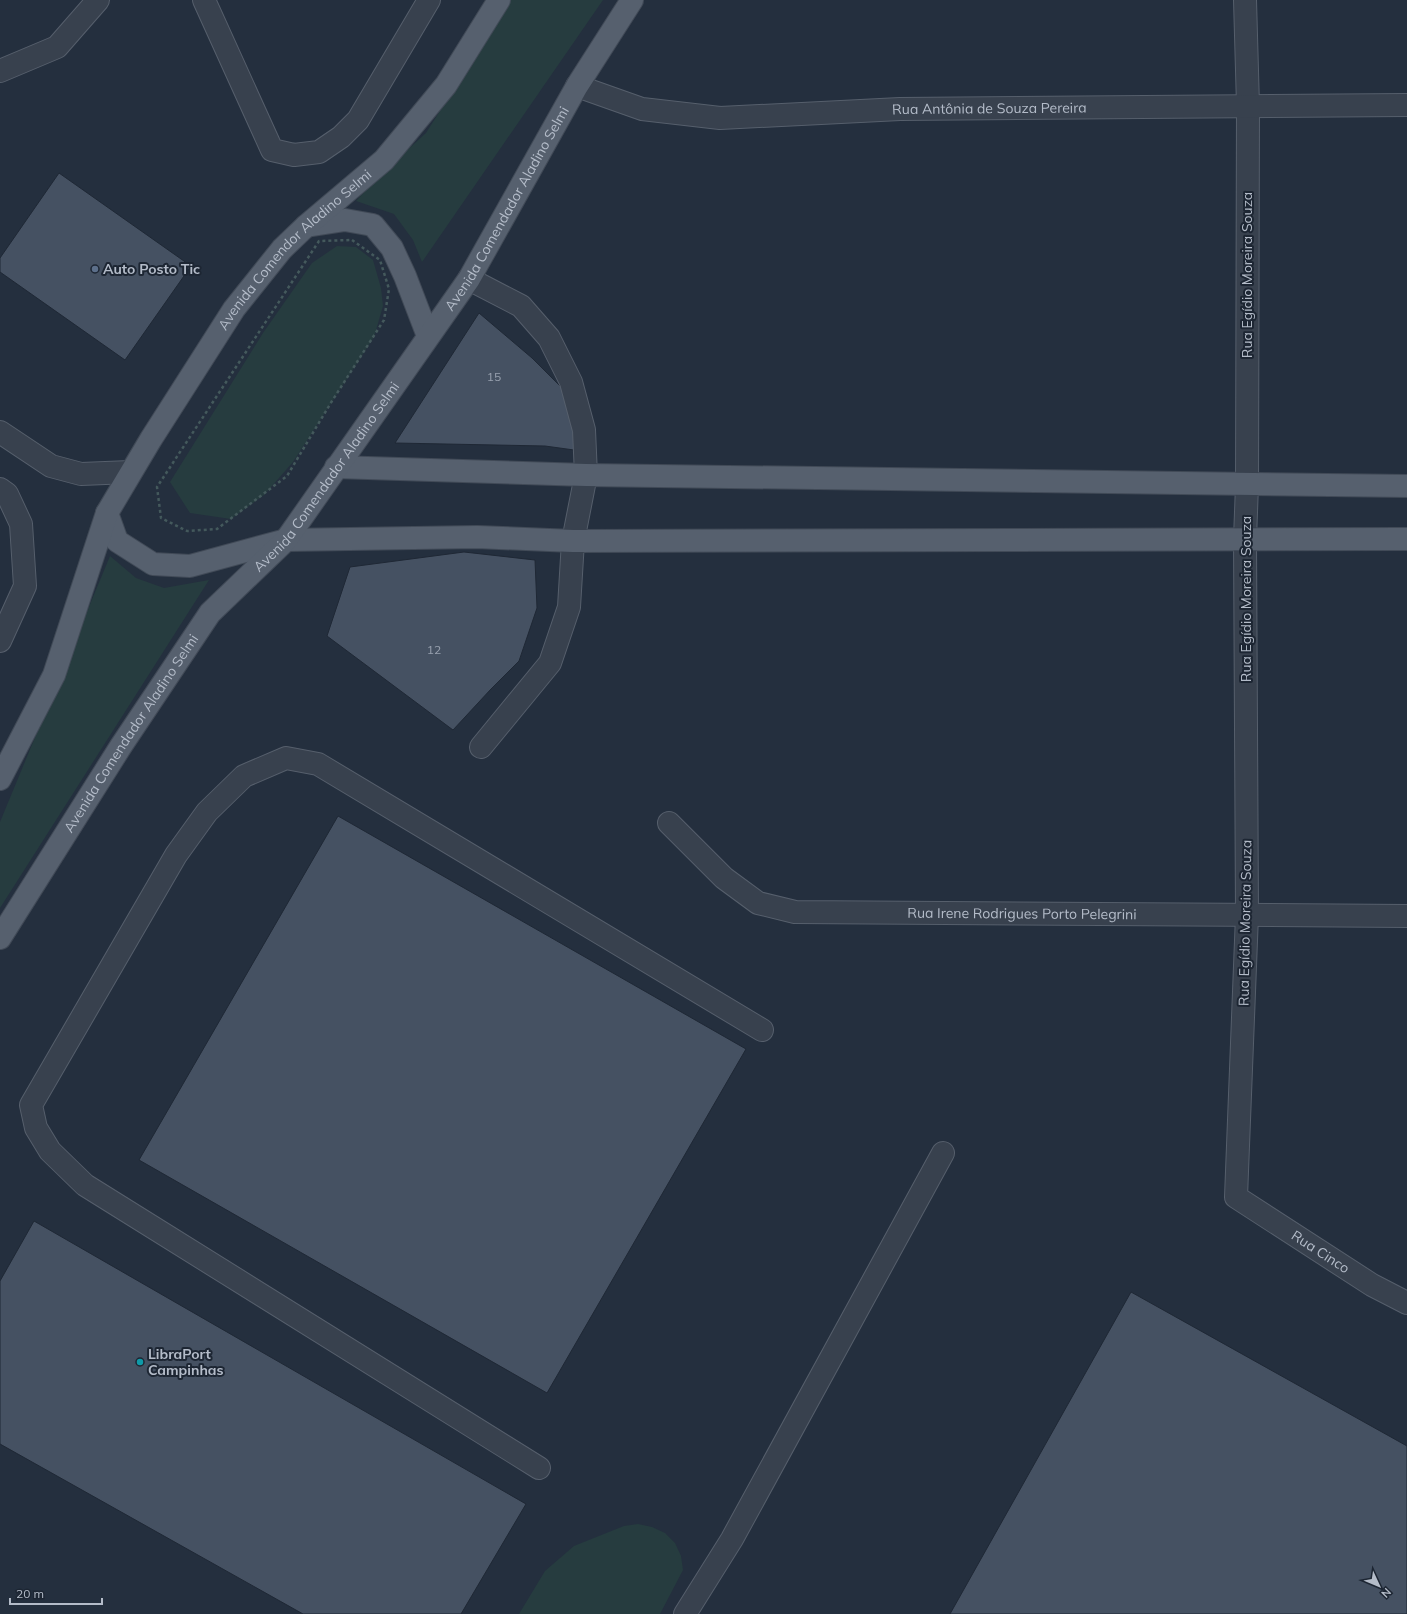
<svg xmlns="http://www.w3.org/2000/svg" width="1407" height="1614" font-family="Mulish,sans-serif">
<rect width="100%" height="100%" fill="#242f3e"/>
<path fill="#263c3f" d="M510 0H603L422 262 413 240 394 214 356 201 380 175 426 133Z
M337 246 356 247 373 260 381 288 383 306 374 337 293 462 264 495 231 519 190 513 170 482 263 333 312 263Z
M110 556 136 578 164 588 209 580 0 908V822Z
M638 1524 652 1527 665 1533 675 1543 681 1556 683 1570 660 1614H519L545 1571 574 1546 624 1526Z"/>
<path fill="#455162" stroke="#1f2835" d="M59 173 191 266 125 360 0 272V258Z
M479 313 532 358 568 394 575 426 574 450 545 446 395 443Z
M464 552 535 560 537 608 519 661 491 689 453 730 327 636 350 567Z
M338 816 746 1049 547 1393 139 1160Z
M34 1221 526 1504 461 1614H303L0 1444V1281Z
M1131 1292 1407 1446V1614H950Z"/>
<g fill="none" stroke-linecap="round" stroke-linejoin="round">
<g stroke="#565f6c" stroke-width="24">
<g id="minor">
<path d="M204 0 272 150 294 155 319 152 341 137 358 120 429 0"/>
<path id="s1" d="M1245 0 1248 106 1247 485 1245 539 1247 915 1236 1197 1372 1285 1407 1303"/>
<path d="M0 71 57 47 98 0"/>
<path id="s2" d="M577 86 642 109 720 118 900 109 1407 105"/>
<path d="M469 279 521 306 549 338 571 382 584 430 586 475 573 541 569 607 550 663 481 747"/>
<path d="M0 432 51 466 81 474 130 472"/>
<path d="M0 489 7 494 21 524 25 586 0 641"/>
<path id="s3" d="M669 823 724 878 758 903 795 912 1407 916"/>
<path d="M539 1468 85 1185 50 1151 36 1128 31 1105 176 855 207 812 244 776 286 758 318 764 762 1030"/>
<path d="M685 1614 732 1539 943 1153"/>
</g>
</g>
<g stroke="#414a57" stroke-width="24">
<g id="major">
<path d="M306 226 345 220 373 225 392 248 405 276 428 336"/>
<path d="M336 467 586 475 1407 486"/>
<path d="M107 513 117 541 153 564 190 566 286 540 477 537 573 541 1407 539"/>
<path id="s4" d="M0 779 54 675 107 513 151 439 234 309 282 249 306 226 384 160 446 85 499 0"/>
<path id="s5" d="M0 938 121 746 210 613 286 540 469 279 577 86 632 0"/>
</g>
</g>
<path stroke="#44595c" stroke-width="2.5" stroke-dasharray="3 3" stroke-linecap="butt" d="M352 240 380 260 389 289 384 320 332 401 287 476 217 529 187 531 161 518 157 487 319 241Z"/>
<use href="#minor" stroke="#38414e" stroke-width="22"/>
<use href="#major" stroke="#56606e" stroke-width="22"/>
</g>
<circle fill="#5c6f8a" stroke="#1d2633" stroke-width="1.5" cx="95" cy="269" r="4"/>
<circle fill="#0f9aa8" stroke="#1d2633" stroke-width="1.5" cx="140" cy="1362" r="4"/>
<g text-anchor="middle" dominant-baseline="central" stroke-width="4" stroke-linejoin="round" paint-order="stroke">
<g font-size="12" fill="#98a1af">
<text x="494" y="376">15</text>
<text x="434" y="649">12</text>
</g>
<g font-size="14" fill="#b4bcc9" stroke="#1d2633">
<text stroke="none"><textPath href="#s2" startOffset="417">Rua Antônia de Souza Pereira</textPath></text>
<text stroke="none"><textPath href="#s5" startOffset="891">Avenida Comendador Aladino Selmi</textPath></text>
<text stroke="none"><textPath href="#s4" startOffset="613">Avenida Comendor Aladino Selmi</textPath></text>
<text transform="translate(1247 275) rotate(-90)">Rua Egídio Moreira Souza</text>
<text stroke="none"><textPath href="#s5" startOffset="567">Avenida Comendador Aladino Selmi</textPath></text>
<text transform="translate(1246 599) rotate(-90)">Rua Egídio Moreira Souza</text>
<text stroke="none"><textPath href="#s5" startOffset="243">Avenida Comendador Aladino Selmi</textPath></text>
<text stroke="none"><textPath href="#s3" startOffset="385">Rua Irene Rodrigues Porto Pelegrini</textPath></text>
<text transform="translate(1245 923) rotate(-89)">Rua Egídio Moreira Souza</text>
<text stroke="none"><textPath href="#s1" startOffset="1298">Rua Cinco</textPath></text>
</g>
<g font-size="14" font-weight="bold" fill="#b4bcc9" stroke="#1d2633" text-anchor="start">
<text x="103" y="269">Auto Posto Tic</text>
<text x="148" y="1354">LibraPort<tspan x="148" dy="16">Campinhas</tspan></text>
</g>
</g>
<g transform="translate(1379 1586) rotate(134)" stroke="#1d2633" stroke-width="3" paint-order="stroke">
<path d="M0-3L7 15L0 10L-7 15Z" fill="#b4bcc9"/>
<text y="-6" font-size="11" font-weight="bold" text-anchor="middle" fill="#b4bcc9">N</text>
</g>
<path d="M10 1598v6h92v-6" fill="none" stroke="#b4bcc9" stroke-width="2"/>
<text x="16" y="1598" font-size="12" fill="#b4bcc9" stroke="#1d2633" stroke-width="3" paint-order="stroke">20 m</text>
</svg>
